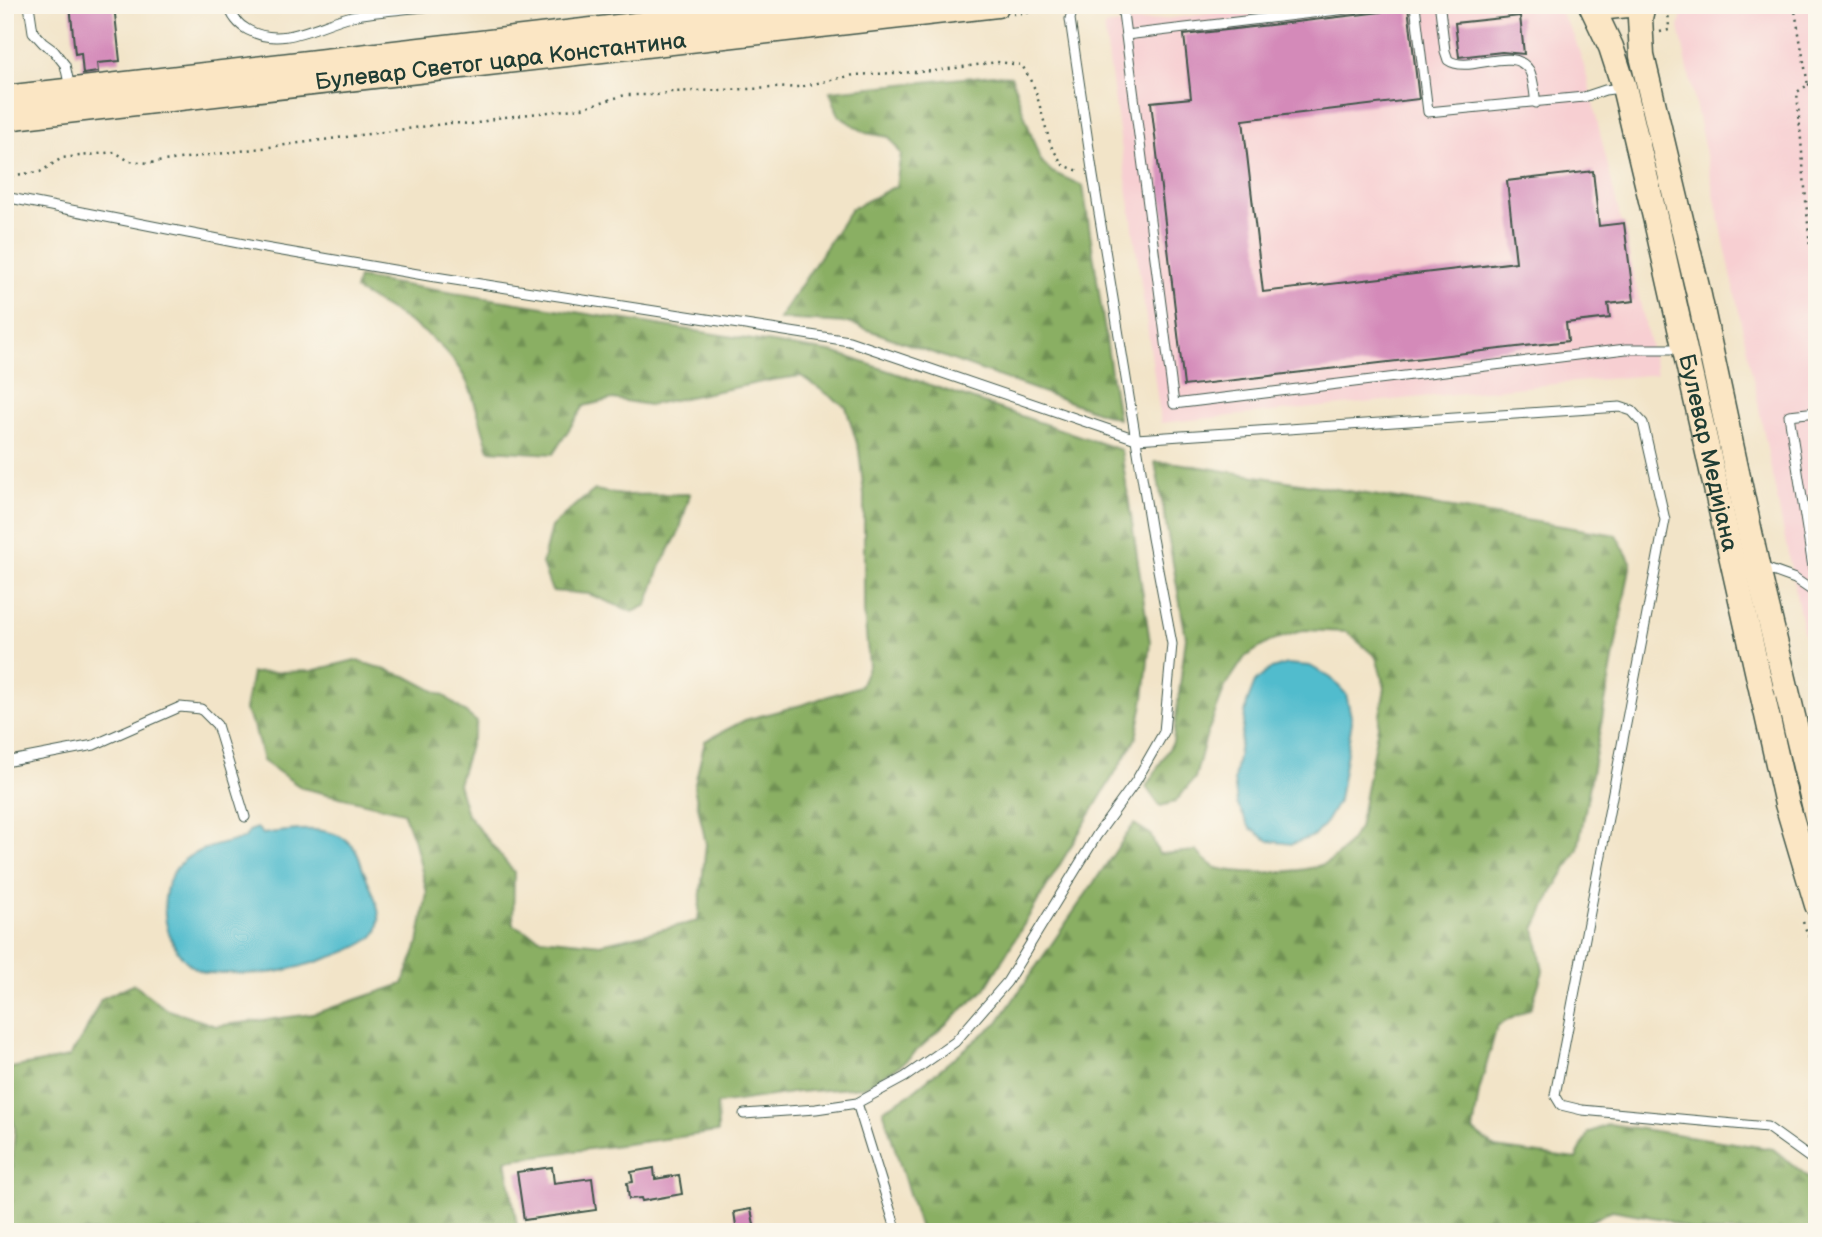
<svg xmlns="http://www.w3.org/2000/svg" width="1822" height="1237" font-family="'Balsamiq Sans',sans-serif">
<defs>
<pattern id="forest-firs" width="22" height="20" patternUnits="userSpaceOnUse" patternTransform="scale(1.75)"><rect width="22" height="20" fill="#8aaf64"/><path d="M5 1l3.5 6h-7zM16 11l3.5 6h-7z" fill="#709053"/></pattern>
</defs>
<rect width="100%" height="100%" fill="#fbf7ec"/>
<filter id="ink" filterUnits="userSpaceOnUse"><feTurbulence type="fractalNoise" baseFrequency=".0143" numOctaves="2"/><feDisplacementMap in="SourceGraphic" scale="14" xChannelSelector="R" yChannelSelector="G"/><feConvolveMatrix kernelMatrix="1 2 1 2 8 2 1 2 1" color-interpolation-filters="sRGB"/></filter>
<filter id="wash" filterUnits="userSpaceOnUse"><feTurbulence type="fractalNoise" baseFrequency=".00686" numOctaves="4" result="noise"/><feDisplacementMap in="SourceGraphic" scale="28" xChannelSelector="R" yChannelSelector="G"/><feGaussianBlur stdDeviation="1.57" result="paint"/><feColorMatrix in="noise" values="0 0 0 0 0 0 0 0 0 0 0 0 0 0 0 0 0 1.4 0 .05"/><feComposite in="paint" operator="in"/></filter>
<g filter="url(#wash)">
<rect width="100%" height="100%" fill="#f2e4c8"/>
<path fill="#f7cfd2" d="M1281 5H1556L1574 36 1585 69 1657 374 1161 423 1104 26Z
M1684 5H1817V700L1756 393 1679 27Z"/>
<path fill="url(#forest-firs)" stroke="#54764c" stroke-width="2" d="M994 75 1011 76 1040 160 1052 172 1083 186 1118 419 849 323 779 319 851 209 896 186 901 154 889 137 866 133 839 116 830 91Z
M358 278 836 353 1121 450 1150 642 1144 698 1136 738 985 989 902 1064 864 1087 798 1092 717 1104 718 1132 506 1160 518 1232H6L15 1128 5 1088V1069L69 1057 85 1033 101 999 133 984 166 1009 216 1026 313 1014 403 984 418 944 427 893 416 846 403 812 302 788 263 761 255 729 245 710 252 673 311 671 355 660 408 677 446 697 477 722 458 784 467 814 514 872 513 925 540 938 601 944 698 921 706 844 694 787 705 741 745 720 801 705 860 686 869 665 864 612V495L859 450 846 407 801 376 772 380 649 405 613 399 584 406 553 454 489 450C482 429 476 401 467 382 444 336 397 314 355 290Z
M1155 462 1177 463 1616 535 1631 562 1578 849 1553 891 1535 929 1543 971 1531 1008 1497 1026 1479 1092 1473 1131 1495 1148 1576 1159 1588 1133 1609 1124 1773 1149 1817 1184V1232H1697L1663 1219 1612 1210 1586 1223 1583 1232H921L883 1110 911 1093 998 1022 1134 824 1150 834 1159 854 1196 851C1202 857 1210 866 1217 868 1242 875 1303 874 1326 863 1340 857 1351 840 1359 828L1385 688 1376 657 1347 632 1304 630 1271 641 1245 657 1225 687 1205 740 1195 778 1175 802 1160 806 1146 787 1173 742 1186 637Z
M595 490 622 495 690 494 679 532 661 565 647 605 633 612 589 594 552 591 542 564 551 527 573 507Z"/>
<path fill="#51bccd" stroke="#387c80" stroke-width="2" d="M1287 664 1310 666 1331 678 1346 694 1352 721 1339 800 1326 822 1314 836 1292 844 1269 841 1250 828 1237 804 1234 780 1247 703 1255 682 1269 670Z
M257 828 263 834C291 830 335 822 354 848 359 854 361 865 364 872 371 888 386 917 376 933 364 951 290 971 267 973 254 975 239 973 225 973 218 973 209 974 203 972 164 957 151 892 181 863 196 848 224 844 245 838L249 831Z"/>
<g id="blocks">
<path fill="#d48ab9" d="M70 5H114L120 61 97 63 98 72 83 74 81 53 75 54Z
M1408 7 1419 99 1243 120 1263 292 1516 262 1507 181 1593 171 1599 226 1624 223 1634 301 1608 304 1610 318 1566 323 1568 341 1184 386 1151 102 1191 98 1184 35 1381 12 1385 10Z
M1520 16 1524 54 1502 52 1459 57 1455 23Z
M552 1167 554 1183 592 1178 596 1210 524 1220 517 1172Z
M654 1168 655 1179 679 1175 682 1194 642 1201 641 1198 629 1199 627 1183 633 1182 631 1172Z
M751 1209 755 1230 737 1232 734 1212Z"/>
</g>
</g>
<g filter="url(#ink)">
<use href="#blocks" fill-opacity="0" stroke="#3f564a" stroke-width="2"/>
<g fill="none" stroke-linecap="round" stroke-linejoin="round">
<g stroke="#3f564a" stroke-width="11">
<path id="lane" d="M29 5 33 32 43 43 54 51 65 65 70 88
M229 5C231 16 239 25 248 30 283 49 318 24 352 16 380 10 411 9 439 5
M1122 5 1174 404 1626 349H1672L1682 346
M1415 5 1428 112 1584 97 1605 90 1621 88
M1440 9 1445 51 1448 60C1469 75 1512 44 1529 70 1534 78 1534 93 1536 103
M1126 35 1380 5
M5 197 259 247 429 276 849 341 1136 439 1620 407 1632 411 1643 423 1665 520 1555 1095 1561 1105 1582 1110 1767 1127 1817 1163
M1817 412 1789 415 1817 593
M1759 566 1795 579 1817 594
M1807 742 1817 718
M5 762 94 745 180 707 201 709 217 725 245 817
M857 1103 897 1232
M744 1114 816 1109 857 1103 905 1077 955 1042 1007 982 1097 835 1136 781 1164 732 1172 644 1152 538 1093 176 1072 33 1070 19 1074 5"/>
</g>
<g stroke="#3f564a" stroke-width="27">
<g id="secondary">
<path id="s1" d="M1591 5 1611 47 1624 87 1655 217 1787 804 1817 905"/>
<path d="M1600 5 1608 7 1628 5"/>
<path d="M1643 5 1640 18 1642 56 1698 291 1757 565 1817 817"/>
<path d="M5 98 807 5"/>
<path id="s2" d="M5 118 997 5"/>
</g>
</g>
<path stroke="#3f564a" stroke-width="2.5" stroke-dasharray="2 5" stroke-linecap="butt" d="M1794 5 1808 85 1797 92 1810 248 1817 247
M1013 14 1059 9
M1660 32 1669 30 1668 5
M1808 85 1817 80
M5 176 40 172 62 158 115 152 129 161 149 163 451 123 474 124 497 118 582 108 625 95H657L670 92 799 87 854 75 935 71 997 62 1022 65 1035 89 1051 146 1063 165 1079 171
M1803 922 1817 958"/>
<use href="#lane" stroke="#fff" stroke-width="9"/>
<use href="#secondary" stroke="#fbe6c4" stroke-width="24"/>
</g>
</g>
<g text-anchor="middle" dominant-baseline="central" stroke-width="6" stroke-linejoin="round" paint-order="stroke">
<g font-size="23" fill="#1f3d34" stroke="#fbf7ec">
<text stroke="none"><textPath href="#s2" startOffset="499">Булевар Светог цара Константина</textPath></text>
<text stroke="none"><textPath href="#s1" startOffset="464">Булевар Медијана</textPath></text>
</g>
</g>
<rect width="1822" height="1237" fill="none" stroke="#fbf7ec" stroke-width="28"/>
</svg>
